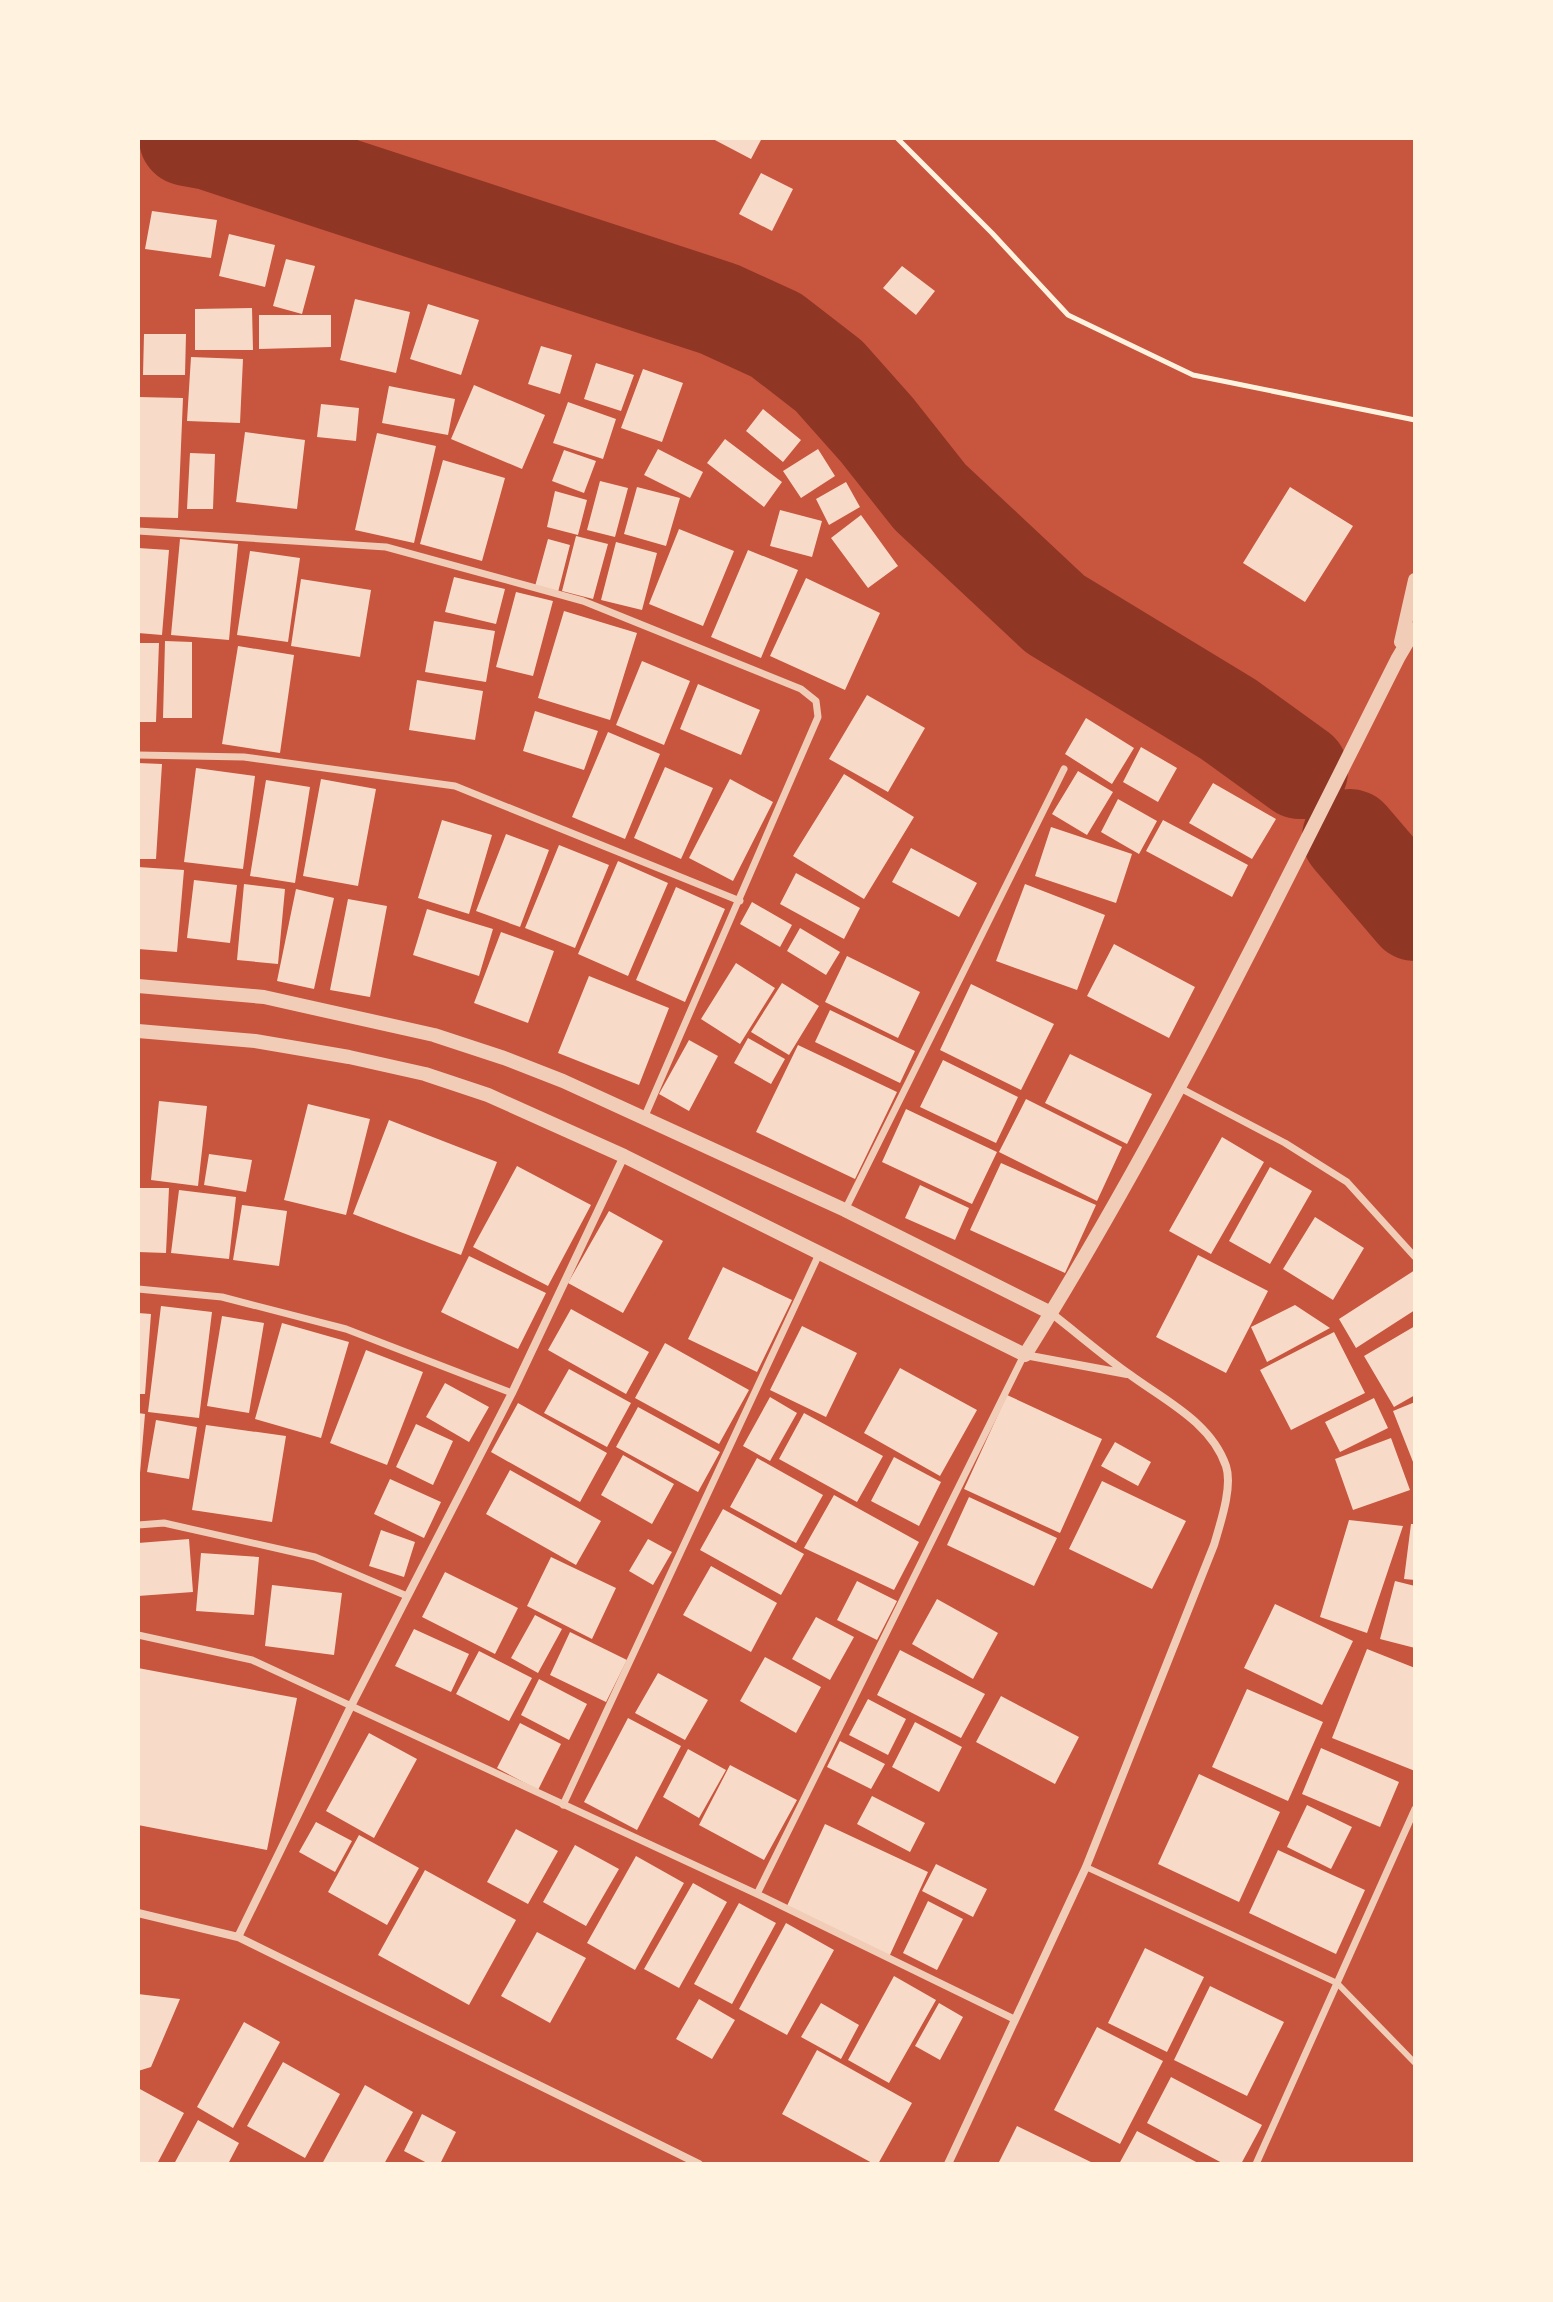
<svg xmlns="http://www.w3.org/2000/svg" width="1553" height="2302" font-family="'Work Sans',sans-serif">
<rect width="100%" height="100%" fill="#c8553d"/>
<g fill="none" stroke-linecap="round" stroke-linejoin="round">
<path stroke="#8f3625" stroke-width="96" d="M187 138 209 142 719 309 776 335 829 376 877 430 930 497 1055 614 1228 719 1300 771
M1350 837 1415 913"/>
</g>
<path fill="#f7dbc8" d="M711 138H762L751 159Z
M761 173 793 189 772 231 739 214Z
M152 211 217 220 211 258 145 249Z
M229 234 275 245 265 287 219 276Z
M286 259 315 266 302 314 273 306Z
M902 266 935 291 916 315 883 288Z
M355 299 410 312 396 373 340 360Z
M428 304 479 320 461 375 410 359Z
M252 308 253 350H195V309Z
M259 315H331V347L259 349Z
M144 334H186L185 375H143Z
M541 346 572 355 560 394 528 384Z
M191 357 243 359 240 423 187 421Z
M596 363 634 375 621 411 584 399Z
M643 369 683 383 662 442 621 428Z
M474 385 545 415 522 469 451 439Z
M389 386 455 399 448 435 382 423Z
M138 397 183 398 178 518 138 517Z
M568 402 616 419 603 459 553 443Z
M321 404 359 408 356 441 317 437Z
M763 409 801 440 783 462 746 431Z
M245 432 305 440 297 509 236 502Z
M377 433 436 446 414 543 355 530Z
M725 439 782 482 764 507 707 463Z
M658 449 703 472 690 498 644 475Z
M818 449 835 476 801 498 783 471Z
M564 450 596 461 584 493 552 481Z
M190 453 215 454 213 509H187Z
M443 460 505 478 482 561 420 544Z
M600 481 628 488 615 537 587 530Z
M846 482 860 507 829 525 816 499Z
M637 487 680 498 666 546 624 534Z
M1290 487 1353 526 1305 602 1243 563Z
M555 491 587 500 578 535 547 527Z
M780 510 822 521 812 557 770 546Z
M861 515 898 566 868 588 831 538Z
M679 529 734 551 703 626 649 604Z
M576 536 608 544 593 599 562 591Z
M180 539 238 544 229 640 171 635Z
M548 539 570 545 557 596 534 590Z
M616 542 657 553 642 610 601 600Z
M138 548 169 550 162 635 138 633Z
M748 550 798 570 761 658 711 637Z
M250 551 300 558 288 642 237 635Z
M454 577 505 589 496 624 445 612Z
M806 578 880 613 845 690 770 656Z
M301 579 371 590 360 657 291 646Z
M516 592 553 601 533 676 496 667Z
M564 611 637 633 610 720 538 698Z
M434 621 495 631 486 682 425 672Z
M165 641 192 642V718H163Z
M138 643H159L156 722H138Z
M238 646 294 655 280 753 222 744Z
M642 661 690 681 664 745 616 725Z
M417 680 483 691 475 740 409 730Z
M698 684 760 710 741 755 680 729Z
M867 695 925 728 888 792 829 759Z
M535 711 598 731 584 770 523 751Z
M1086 718 1134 748 1112 784 1065 754Z
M608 732 660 754 625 839 572 817Z
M1141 747 1177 768 1158 802 1123 782Z
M138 763 162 764 156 859H138Z
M665 767 713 788 681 859 634 838Z
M196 768 255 776 243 869 184 862Z
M1078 771 1113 792 1087 835 1052 814Z
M844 774 914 817 864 899 793 856Z
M321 779 376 789 358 886 303 876Z
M730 779 773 802 733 881 689 858Z
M266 780 310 787 295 883 250 876Z
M1213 783 1276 819 1252 859 1189 823Z
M1118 799 1157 821 1139 854 1101 832Z
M442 820 492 835 469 914 418 898Z
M1163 820 1248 865 1232 897 1146 851Z
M1051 827 1132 854 1116 903 1035 876Z
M506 834 549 850 520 927 476 911Z
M559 845 609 865 575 948 525 928Z
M911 848 977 883 959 917 892 882Z
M618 861 668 883 628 976 578 954Z
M138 867 184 870 177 952 138 949Z
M796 873 860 908 844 939 780 904Z
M194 880 237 885 230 943 187 938Z
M244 884 285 889 278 964 237 960Z
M1025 884 1105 915 1077 990 996 961Z
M676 887 725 909 685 1002 636 980Z
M296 889 334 898 314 989 277 981Z
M348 899 387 906 370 997 330 990Z
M752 902 792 925 780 947 740 924Z
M427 909 493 929 479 976 413 955Z
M800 928 840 952 826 975 787 951Z
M501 932 554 951 528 1023 474 1003Z
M1114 944 1195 987 1169 1038 1087 996Z
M847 956 920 992 898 1038 825 1002Z
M736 963 775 988 740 1044 701 1019Z
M589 976 669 1008 639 1085 558 1053Z
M782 983 819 1006 789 1055 751 1032Z
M971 984 1054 1024 1021 1090 940 1050Z
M830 1010 915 1051 900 1083 815 1042Z
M748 1038 785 1059 771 1084 734 1063Z
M689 1040 718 1056 689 1111 659 1094Z
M798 1045 897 1092 855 1179 756 1132Z
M1070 1054 1152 1094 1127 1144 1045 1103Z
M943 1060 1018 1097 996 1143 920 1107Z
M1026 1099 1122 1147 1097 1201 999 1152Z
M159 1101 207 1106 198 1186 151 1180Z
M308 1104 370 1119 346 1215 284 1200Z
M906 1109 997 1152 972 1204 882 1162Z
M389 1120 497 1162 461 1255 353 1214Z
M1222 1137 1264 1162 1211 1254 1169 1231Z
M209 1154 252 1160 246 1192 204 1185Z
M1001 1163 1096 1205 1065 1273 970 1230Z
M517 1166 591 1205 548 1286 473 1247Z
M1270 1167 1312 1191 1270 1264 1229 1241Z
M920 1185 969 1208 955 1240 905 1218Z
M138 1188H169L166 1253 138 1252Z
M179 1190 236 1197 229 1259 171 1253Z
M242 1205 287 1211 279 1266 233 1260Z
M609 1211 663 1241 623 1313 568 1283Z
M1315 1217 1364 1248 1333 1300 1283 1269Z
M1198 1255 1268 1291 1226 1373 1156 1337Z
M469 1256 546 1293 518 1349 441 1312Z
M723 1267 792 1300 757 1372 688 1339Z
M1415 1270V1310L1356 1348 1339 1319Z
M1295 1305 1330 1328 1267 1362 1251 1327Z
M161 1306 212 1312 199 1418 148 1412Z
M571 1309 649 1352 626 1394 548 1350Z
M138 1313 151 1314 145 1394H138Z
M222 1316 264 1323 249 1413 207 1406Z
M282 1323 349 1342 321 1438 255 1419Z
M802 1326 857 1353 826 1417 770 1390Z
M1415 1326V1395L1394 1407 1364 1356Z
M1334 1332 1365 1393 1291 1430 1260 1370Z
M665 1343 749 1390 719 1444 635 1398Z
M366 1350 423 1372 387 1465 330 1443Z
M900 1368 977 1410 940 1476 864 1433Z
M569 1369 631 1403 607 1447 544 1413Z
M445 1383 489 1407 469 1442 426 1417Z
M1007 1395 1102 1439 1060 1533 964 1489Z
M770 1397 797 1413 770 1461 743 1446Z
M1374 1398 1388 1428 1340 1452 1325 1422Z
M1415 1402V1467L1393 1411Z
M518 1403 607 1453 580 1502 491 1452Z
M638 1407 720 1452 698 1492 616 1447Z
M138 1413 145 1414 140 1473H138Z
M804 1413 883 1456 857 1502 779 1459Z
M156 1420 197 1427 189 1479 147 1472Z
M416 1424 453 1441 433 1485 396 1467Z
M206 1425 286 1436 272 1522 192 1510Z
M1391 1438 1410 1490 1353 1510 1335 1459Z
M1115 1442 1151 1462 1138 1486 1101 1466Z
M623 1455 674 1484 652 1524 601 1495Z
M894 1457 941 1482 919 1526 871 1501Z
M757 1458 823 1495 796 1543 730 1507Z
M510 1470 601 1521 576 1565 486 1514Z
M390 1479 441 1502 424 1538 374 1514Z
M1102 1481 1186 1521 1152 1589 1069 1549Z
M834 1495 919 1542 894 1590 804 1548Z
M969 1497 1057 1538 1034 1586 947 1545Z
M723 1509 804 1554 781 1595 700 1550Z
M1349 1520 1403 1526 1367 1633 1320 1617Z
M1411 1524H1415V1580L1404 1579Z
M381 1530 415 1542 404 1577 369 1566Z
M189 1539 193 1592 138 1596V1543Z
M648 1539 672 1552 653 1585 629 1571Z
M201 1553 259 1557 254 1615 196 1611Z
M551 1557 616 1588 592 1639 527 1606Z
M711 1566 777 1603 751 1652 683 1615Z
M445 1572 518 1608 495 1654 422 1617Z
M857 1581 897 1601 877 1640 837 1620Z
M1395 1581 1415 1586V1648L1380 1639Z
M272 1585 342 1593 334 1655 265 1646Z
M937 1599 998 1633 973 1679 912 1644Z
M1275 1604 1353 1641 1322 1705 1244 1668Z
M535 1615 562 1629 538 1673 511 1658Z
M816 1617 854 1637 830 1680 792 1659Z
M414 1629 469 1654 451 1692 395 1666Z
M570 1632 627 1660 606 1702 550 1675Z
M1367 1649 1415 1668V1771L1332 1738Z
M900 1650 985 1694 961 1738 877 1695Z
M479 1651 532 1678 509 1721 456 1694Z
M765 1657 821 1687 796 1733 740 1701Z
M138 1668 297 1698 267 1850 138 1825Z
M658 1673 708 1700 685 1740 635 1713Z
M539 1679 587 1704 569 1740 521 1715Z
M1247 1689 1323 1722 1288 1801 1212 1767Z
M1001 1696 1079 1737 1055 1784 976 1742Z
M868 1699 906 1719 888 1755 849 1735Z
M628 1718 681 1746 637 1830 584 1802Z
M915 1722 962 1747 939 1792 892 1767Z
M520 1723 561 1744 538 1790 497 1768Z
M369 1733 417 1759 374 1838 326 1811Z
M840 1741 885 1764 871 1789 827 1767Z
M1321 1748 1399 1782 1380 1827 1302 1794Z
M688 1749 726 1770 699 1818 663 1797Z
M730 1765 797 1800 764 1860 699 1825Z
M1199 1774 1280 1812 1239 1902 1158 1864Z
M872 1796 925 1823 910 1852 857 1824Z
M1307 1805 1352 1827 1331 1869 1287 1847Z
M316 1822 352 1841 335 1872 299 1852Z
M825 1824 928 1872 889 1957 786 1908Z
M516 1829 558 1851 528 1904 487 1882Z
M359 1835 419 1868 387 1925 328 1892Z
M575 1845 619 1869 586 1926 543 1902Z
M1278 1850 1365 1890 1336 1954 1249 1913Z
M636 1856 684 1883 635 1970 587 1943Z
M936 1864 987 1889 973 1917 922 1891Z
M425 1870 516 1920 469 2005 378 1955Z
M693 1883 727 1902 679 1988 644 1969Z
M928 1901 963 1919 937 1970 903 1953Z
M739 1903 776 1923 732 2004 694 1984Z
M786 1923 834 1950 787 2035 739 2009Z
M537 1932 586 1958 550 2023 501 1996Z
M1145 1948 1204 1977 1167 2052 1108 2023Z
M894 1976 936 2000 889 2083 848 2060Z
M1210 1986 1284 2022 1247 2096 1174 2060Z
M138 1994 180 1999 151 2067 138 2071Z
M699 1999 735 2020 712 2059 676 2039Z
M821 2003 859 2025 841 2059 801 2037Z
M939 2003 963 2017 940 2060 915 2046Z
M244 2022 280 2042 233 2128 197 2107Z
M1097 2027 1163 2061 1120 2144 1054 2110Z
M817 2050 912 2103 878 2164H874L782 2114Z
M283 2062 340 2094 305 2158 247 2126Z
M1171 2077 1262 2125 1241 2164H1224L1147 2123Z
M365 2085 413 2112 384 2164H322Z
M138 2088 184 2113 157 2164H138Z
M422 2114 456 2132 440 2164H429L404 2151Z
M198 2120 239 2143 228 2164H174Z
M1017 2126 1095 2164H998Z
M1137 2131 1200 2164H1119Z"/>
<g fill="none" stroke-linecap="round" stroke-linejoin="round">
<path stroke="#fff3e0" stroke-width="5" d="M897 138 992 233 1068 315 1193 375 1415 420"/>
<path stroke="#f1ccb7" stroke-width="6" d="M1086 1867 1337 1983 1415 2063"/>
<path stroke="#f1ccb7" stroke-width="7" d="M138 531 386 547 583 601 801 689 816 701 818 717 644 1118
M138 755 244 757 455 786 740 901
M1180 1088 1285 1143 1347 1182 1415 1257
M845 1210 1064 769
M138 1289 222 1297 346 1329 512 1393
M138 1525 164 1523 315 1557 407 1596
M138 1635 252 1660 757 1894 1014 2019
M563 1805 820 1252
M757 1894 1024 1355
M1256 2164 1415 1809"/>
<path stroke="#f1ccb7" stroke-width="8" d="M1025 1355 1127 1374
M138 1913 238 1937 699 2164
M238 1937 352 1704 512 1393 624 1156
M948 2164 1086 1867 1214 1545C1220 1524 1233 1487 1226 1466 1211 1422 1164 1400 1129 1374 1102 1355 1077 1333 1051 1313"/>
<path stroke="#f1ccb7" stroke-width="14" d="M1401 642 1415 580
M138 986 264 997 434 1035 504 1058 563 1081 845 1210 1051 1313
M138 1031 255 1041 349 1057 425 1074 488 1095 624 1156 1025 1355C1165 1131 1279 894 1398 658L1415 629"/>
</g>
<rect width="1553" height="2302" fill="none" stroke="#fff3e0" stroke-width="280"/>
</svg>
